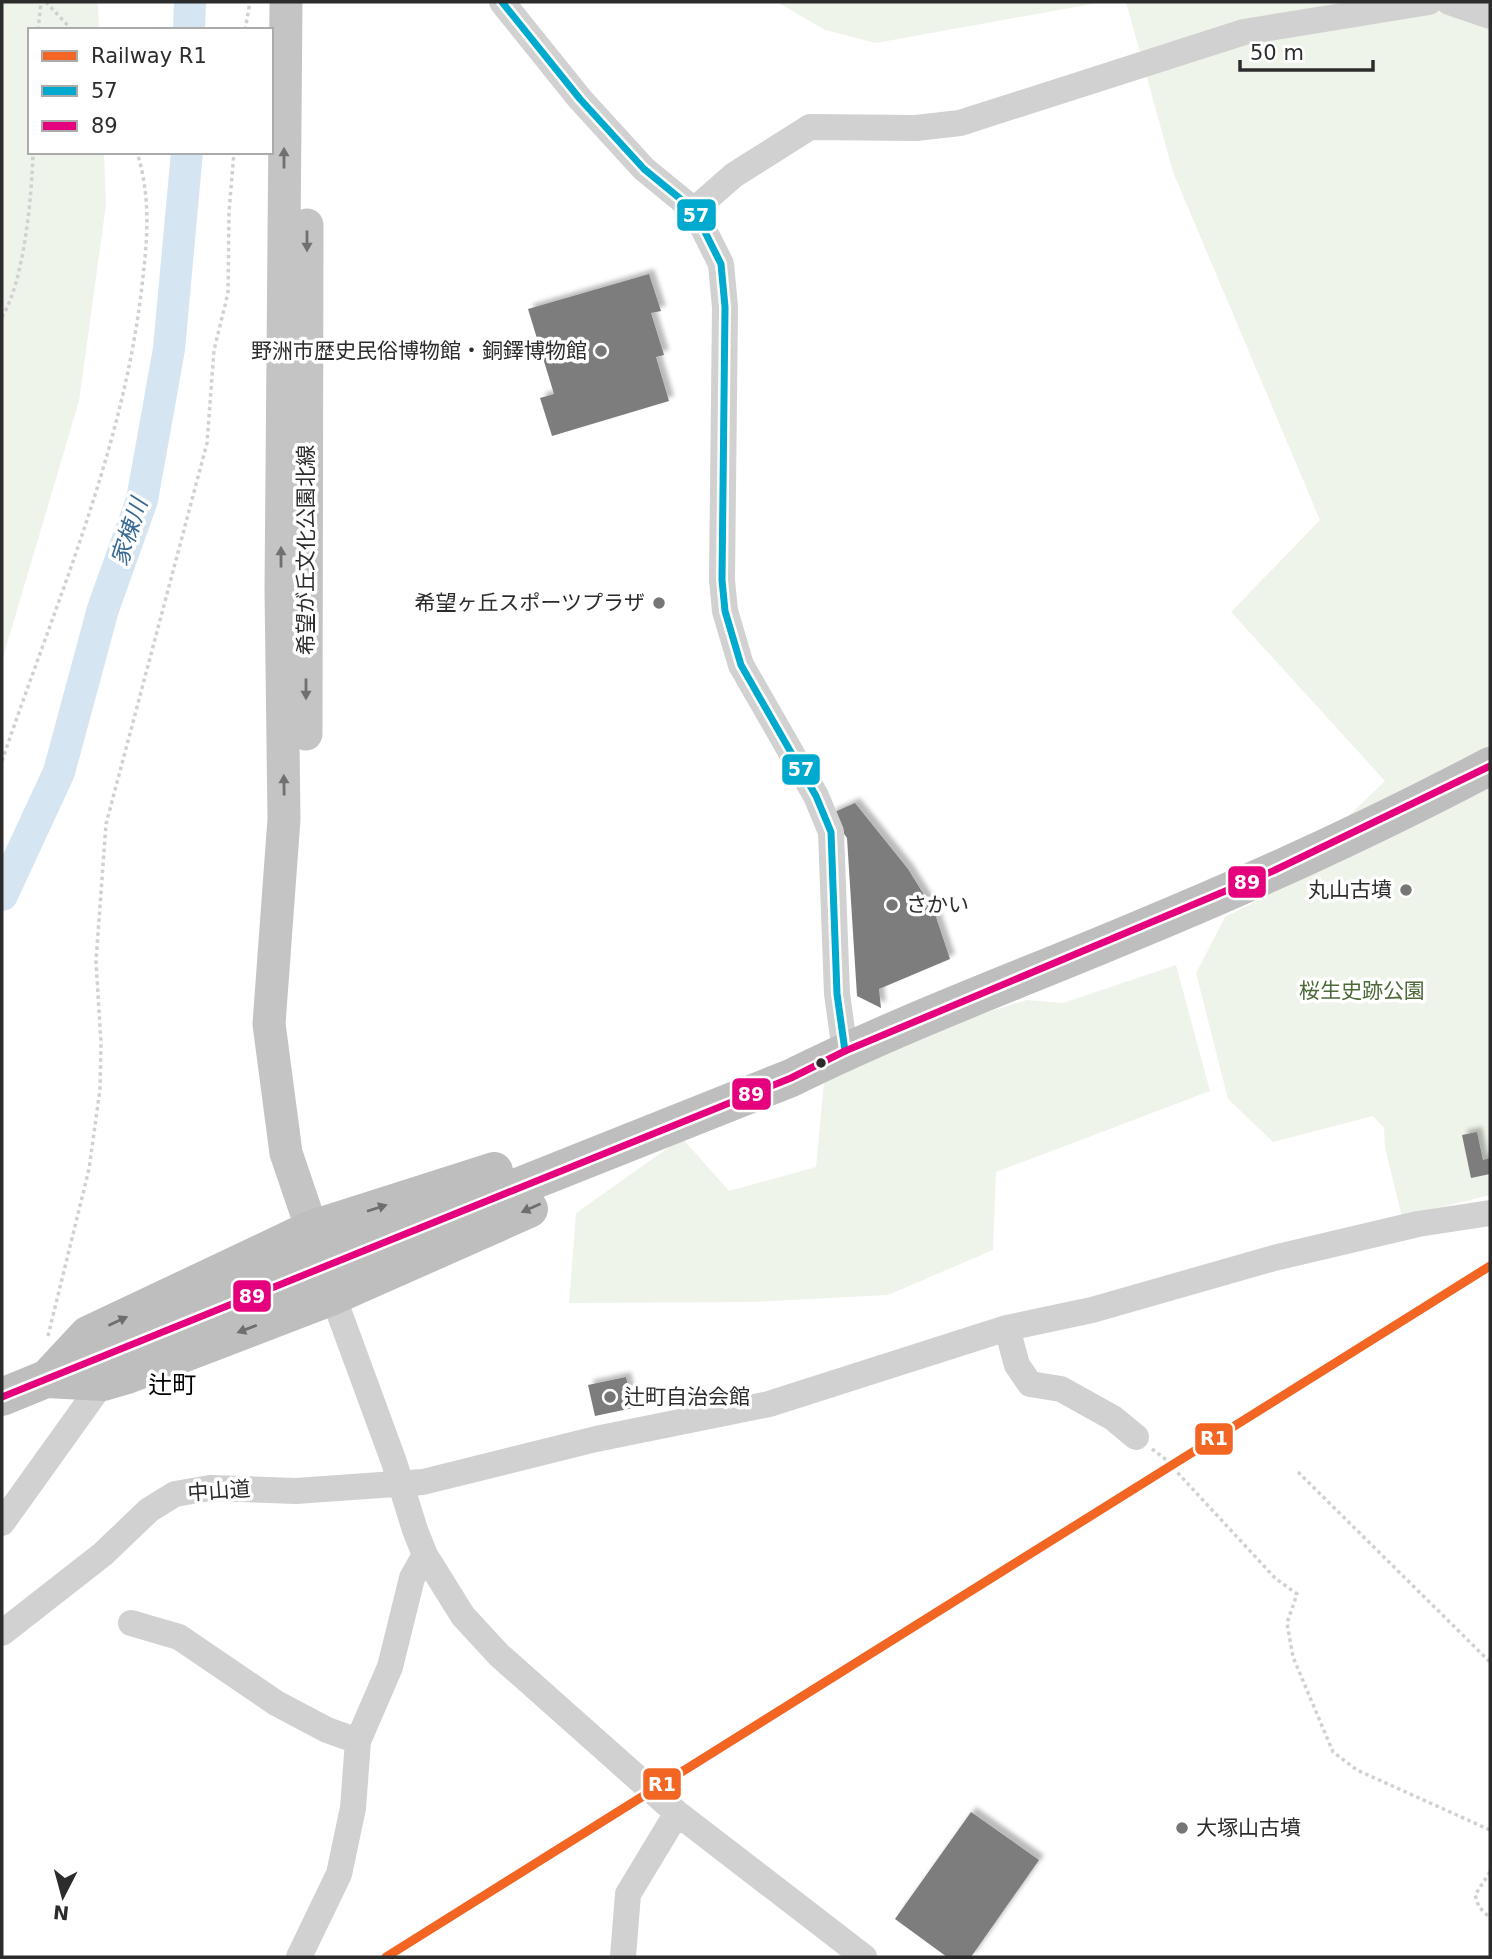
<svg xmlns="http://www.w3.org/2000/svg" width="1492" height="1959" font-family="'DejaVu Sans','Noto Sans JP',sans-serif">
<defs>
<filter id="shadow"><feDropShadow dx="5" dy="-5" stdDeviation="2" flood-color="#0004"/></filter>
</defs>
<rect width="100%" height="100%" fill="#fff"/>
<path fill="#eef4ea" d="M2 2H98L99 30H30V152H104L106 205 79 401 2 661Z
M777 2H1103L876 43 825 30Z
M1126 2H1490V1195L1402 1217 1385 1148 1384 1128 1373 1116 1273 1142 1228 1099 1196 973 1225 917 1263 898 1385 781 1231 612 1320 520 1173 172Z
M1176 965 1210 1091 996 1172 993 1250 888 1295 753 1302 569 1303 576 1213 682 1138 729 1191 816 1167 826 1061 1027 1000 1063 1003Z"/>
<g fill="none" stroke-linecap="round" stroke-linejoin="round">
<path stroke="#d5e5f2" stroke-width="32" d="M189 30 190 2
M2 895 59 772 103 609 142 500 169 349 187 152"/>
</g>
<path fill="#7d7d7d" filter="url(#shadow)" d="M649 274 661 311 651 313 664 355 656 357 669 401 552 436 540 398 554 394 528 309Z
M855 803 908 869 934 911 950 959 879 989 881 1008 857 996 847 838 830 814Z
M1477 1132 1483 1160 1490 1158V1174L1471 1178 1462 1135Z
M626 1377 633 1408 595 1416 588 1385Z
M971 1812 1039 1860 971 1957H947L895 1919Z"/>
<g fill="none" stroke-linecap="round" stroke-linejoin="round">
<path stroke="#d1d1d1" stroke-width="3.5" stroke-dasharray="3.5 3.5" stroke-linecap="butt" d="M46 2 72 30
M38 30 41 2
M245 30 250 2
M2 317C24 282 32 195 33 152
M2 761C54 607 121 456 141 294 147 244 152 201 137 152
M48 1336 89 1169 100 1089 101 1043 96 961 106 824 207 443 214 350 228 293 229 212 234 152
M1152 1449 1164 1458 1275 1578 1297 1594 1287 1623 1293 1657 1333 1752 1357 1770 1490 1830
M1298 1472 1490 1662
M1490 1872 1475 1895 1479 1907 1490 1918"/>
<path stroke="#d1d1d1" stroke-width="26" d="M502 2 580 99 644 169 694 210 721 264 725 307 722 580 725 611 741 665 816 796 831 832 837 994 845 1051
M1449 2 1490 16
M694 210 734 175 810 127 916 128 960 123 1244 32 1429 2
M333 1296 394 1462 415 1530 425 1555 463 1616 499 1655 677 1813 864 1957
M1007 1328 1017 1365 1030 1384 1061 1389 1113 1418 1136 1437
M2 1523 103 1382
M131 1623 179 1637 276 1703 327 1730 358 1741
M2 1633 103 1554 149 1510 175 1494 210 1488 296 1491 423 1482 596 1439 769 1404 1007 1328 1092 1310 1274 1258 1418 1224 1490 1213
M299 1957 339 1874 353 1808 358 1741 390 1667 412 1578 425 1555
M623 1957 628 1894 677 1813"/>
<path stroke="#c4c4c4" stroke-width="33" d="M286 2 281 590 284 819 269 1024 286 1153 320 1253
M306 734 307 225"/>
<path stroke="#bebebe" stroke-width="38" d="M384 1240 791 1078C902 1023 1019 980 1133 932 1254 882 1375 827 1490 766
M47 1379 88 1335 312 1229 494 1171
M47 1379 103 1382 127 1375 333 1296 529 1209
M2 1397 271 1287"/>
<path stroke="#bebebe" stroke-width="38" d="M271 1287 384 1240"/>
<g stroke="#fff" stroke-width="12">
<path id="bus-1" d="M502 2 580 99 644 169 694 210 721 264 725 307 722 580 725 611 741 665 816 796 831 832 837 994 845 1051"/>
</g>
<g stroke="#fff" stroke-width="12">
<path id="bus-2" d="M2 1397 791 1078 845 1051 1273 871 1490 766"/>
</g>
<use href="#bus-1" stroke="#00a9ce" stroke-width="7"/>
<use href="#bus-2" stroke="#e5007d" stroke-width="7"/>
<g stroke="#fff" stroke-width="14">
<path id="rail-1" d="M386 1957 1490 1266"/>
</g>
<use href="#rail-1" stroke="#f26522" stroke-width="9"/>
</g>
<defs><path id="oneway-solid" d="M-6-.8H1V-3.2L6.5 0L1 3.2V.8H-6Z" transform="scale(1.75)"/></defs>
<g fill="#707070">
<use href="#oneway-solid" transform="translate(284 158) rotate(-90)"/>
<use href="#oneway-solid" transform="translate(307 241) rotate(90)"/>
<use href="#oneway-solid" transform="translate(281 557) rotate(-90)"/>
<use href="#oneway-solid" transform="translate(306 689) rotate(90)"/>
<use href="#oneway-solid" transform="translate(284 785) rotate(-91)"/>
</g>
<g fill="#6e6e6e">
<use href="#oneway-solid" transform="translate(377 1208) rotate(-18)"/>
<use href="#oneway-solid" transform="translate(531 1208) rotate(156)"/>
<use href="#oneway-solid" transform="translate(118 1321) rotate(-25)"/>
<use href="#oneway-solid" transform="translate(247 1329) rotate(159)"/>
</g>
<g fill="#767676" stroke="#fff" stroke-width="2.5">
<circle cx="601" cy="351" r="7"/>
<circle cx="659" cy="603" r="7"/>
<circle cx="1406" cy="890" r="7"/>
<circle cx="892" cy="905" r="7"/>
<circle cx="610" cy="1397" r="7"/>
<circle cx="1182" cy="1828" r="7"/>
</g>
<circle fill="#2c2c2c" stroke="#fff" stroke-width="2.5" cx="821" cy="1063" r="6"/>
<g text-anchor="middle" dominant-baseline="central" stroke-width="7" stroke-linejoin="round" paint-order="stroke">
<g font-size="21" fill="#2c2c2c" stroke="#fff" text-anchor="end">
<text x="587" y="351">野洲市歴史民俗博物館・銅鐸博物館</text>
<text x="645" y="603">希望ヶ丘スポーツプラザ</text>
<text x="1392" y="890">丸山古墳</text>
<text x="906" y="905" text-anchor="start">さかい</text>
<text x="624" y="1397" text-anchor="start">辻町自治会館</text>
<text x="1196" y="1828" text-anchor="start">大塚山古墳</text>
</g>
<g font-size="21" fill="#2c2c2c" stroke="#fff">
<text transform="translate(306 550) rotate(-90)">希望が丘文化公園北線</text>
<text transform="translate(219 1491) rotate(-4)">中山道</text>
</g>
<g font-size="21" fill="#4c6938" stroke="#fff">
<text x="1362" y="991">桜生史跡公園</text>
</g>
<g font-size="23" font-style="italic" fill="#376991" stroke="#fff">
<text transform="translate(129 532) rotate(-72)">家棟川</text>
</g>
<g font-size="24" fill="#000" stroke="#fff">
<text x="172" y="1385">辻町</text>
</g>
</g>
<g stroke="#fff" stroke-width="2.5">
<rect x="676" y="198" width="41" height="34" rx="7" fill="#00a9ce"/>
<rect x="781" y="753" width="40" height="33" rx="7" fill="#00a9ce"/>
<rect x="1227" y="865" width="40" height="34" rx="7" fill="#e5007d"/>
<rect x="731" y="1077" width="41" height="34" rx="7" fill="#e5007d"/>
<rect x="232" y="1279" width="40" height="34" rx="7" fill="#e5007d"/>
<rect x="1194" y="1422" width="40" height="34" rx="7" fill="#f26522"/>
<rect x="642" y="1767" width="40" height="34" rx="7" fill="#f26522"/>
</g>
<g font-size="19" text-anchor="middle" font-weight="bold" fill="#fff">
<text x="696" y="222">57</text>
<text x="801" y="776">57</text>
<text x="1247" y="889">89</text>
<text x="751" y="1101">89</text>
<text x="252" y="1303">89</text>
<text x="1214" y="1445">R1</text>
<text x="662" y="1791">R1</text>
</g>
<rect width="1492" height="1959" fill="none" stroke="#2c2c2c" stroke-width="7"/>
<rect x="28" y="28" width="245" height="126" fill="#ffffff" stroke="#ababab" stroke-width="2"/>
<rect x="42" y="51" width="35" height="10" fill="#f26522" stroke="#ababab" stroke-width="2"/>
<text x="91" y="63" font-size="21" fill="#2c2c2c">Railway R1</text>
<rect x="42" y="86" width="35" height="10" fill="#00a9ce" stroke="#ababab" stroke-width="2"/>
<text x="91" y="98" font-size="21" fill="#2c2c2c">57</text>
<rect x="42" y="121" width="35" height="10" fill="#e5007d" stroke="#ababab" stroke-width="2"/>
<text x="91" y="133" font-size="21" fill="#2c2c2c">89</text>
<g transform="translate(63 1896) rotate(186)" stroke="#ffffff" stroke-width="5" paint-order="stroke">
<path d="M0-5L12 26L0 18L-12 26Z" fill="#2c2c2c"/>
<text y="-10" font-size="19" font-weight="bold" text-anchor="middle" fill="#2c2c2c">N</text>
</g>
<path d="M1240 60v10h133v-10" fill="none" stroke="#2c2c2c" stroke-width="3.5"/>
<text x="1250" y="60" font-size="21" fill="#2c2c2c" stroke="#ffffff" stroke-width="5" paint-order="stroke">50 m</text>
</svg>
